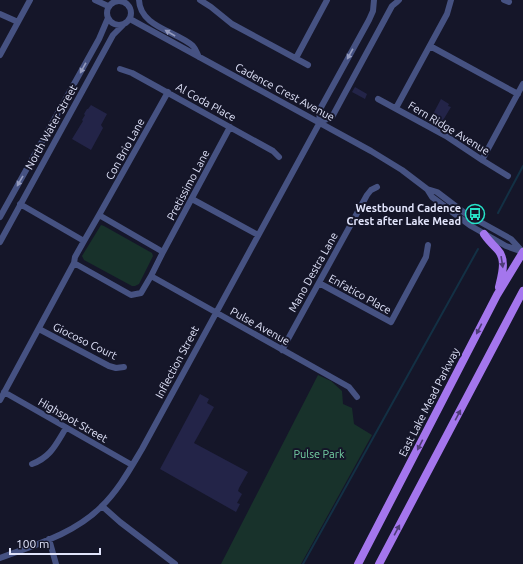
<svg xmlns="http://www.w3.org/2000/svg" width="523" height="564" font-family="Ubuntu,sans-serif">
<rect width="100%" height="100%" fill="#151629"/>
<path fill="#18322b" d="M101 225 104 226 152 253 153 256 139 284 135 286H132L84 260 82 256Z
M318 375 331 381 342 391 343 404 352 408 354 424 372 435 301 564H221Z"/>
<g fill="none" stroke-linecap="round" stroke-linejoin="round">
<path stroke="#133044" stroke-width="2" d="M498 213 523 166
M303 564 478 249"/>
</g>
<path fill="#232448" d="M355 87 367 94 365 99 352 92Z
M441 99 449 104 448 106 451 107 442 122 432 116Z
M91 105 107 114 101 125 103 128 91 150 72 139 83 121 82 120 85 115 84 114 87 109H88Z
M200 394 209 399 207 403 214 407 194 443 248 472 239 488 238 491 242 494 237 503 240 504 236 512 160 469Z"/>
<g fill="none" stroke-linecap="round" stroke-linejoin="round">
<path stroke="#465282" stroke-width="6" d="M95 0 108 6
M139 0C140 27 176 31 193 46 196 49 197 54 199 57
M200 0 211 7 232 24 308 65
M504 0 509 2
M107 13a12 12 0 1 1 24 0a12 12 0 1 1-24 0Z
M0 14 18 22
M130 19 371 151 402 170 427 189 432 197 471 226 506 246 523 252
M430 46 518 94
M0 55 30 0
M296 58 327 0
M120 69 132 73 273 151 279 157
M378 99 446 136 482 160 508 176
M396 108 447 14 451 0
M320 122 332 117 392 6 397 2 399 0
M320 122 319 111 369 20 373 11 374 0
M482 160 523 84
M427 189 437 192 466 214 511 239 522 251
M192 199 258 235
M20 204 84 241 75 257 74 263 131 295 141 293 151 276 349 387 357 397
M99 215 168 92
M0 217 99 39 108 18
M84 241 99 215 163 252 151 276
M0 242 113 35 123 25
M163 252 230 127
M319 283 391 322 426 257 428 245
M39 329 109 366 116 368 124 367
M282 350 367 195 371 190 377 187
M4 392 132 465
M0 400 74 263
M32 464C51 457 56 444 66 428
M102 506 120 522 175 564
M49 539 56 564
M0 558C35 545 74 534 101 507 118 491 130 469 142 449L320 122"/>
<path stroke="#a476ed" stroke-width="8" d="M484 234C488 240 492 244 497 249 507 259 502 274 499 287
M358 564 497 295 523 252
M379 564 523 291"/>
</g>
<defs><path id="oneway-solid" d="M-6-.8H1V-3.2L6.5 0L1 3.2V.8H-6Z"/></defs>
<g fill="#949bbe">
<use href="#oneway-solid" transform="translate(170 33) rotate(-150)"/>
<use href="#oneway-solid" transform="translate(350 54) rotate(119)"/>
<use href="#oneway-solid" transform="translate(83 68) rotate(119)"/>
<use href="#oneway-solid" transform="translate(20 181) rotate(120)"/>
</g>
<g fill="#4e3c77">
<use href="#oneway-solid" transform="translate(502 262) rotate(81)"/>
<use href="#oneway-solid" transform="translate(479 329) rotate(117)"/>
<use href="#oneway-solid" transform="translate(458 415) rotate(-62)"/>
<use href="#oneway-solid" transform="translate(420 445) rotate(117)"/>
<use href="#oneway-solid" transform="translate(397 530) rotate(-62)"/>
</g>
<defs>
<g id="bus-ring" transform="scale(1)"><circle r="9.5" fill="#151629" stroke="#26e2c8" stroke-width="1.5"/><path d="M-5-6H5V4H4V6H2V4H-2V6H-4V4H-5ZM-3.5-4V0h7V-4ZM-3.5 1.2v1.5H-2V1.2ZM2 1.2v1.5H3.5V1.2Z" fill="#26e2c8"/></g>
</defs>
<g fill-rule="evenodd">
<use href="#bus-ring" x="475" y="214"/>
</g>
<g text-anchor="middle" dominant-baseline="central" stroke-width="4" stroke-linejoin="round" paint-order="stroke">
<g font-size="11" fill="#e1e4fb" stroke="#151629">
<text transform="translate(285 92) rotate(28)">Cadence Crest Avenue</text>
<text transform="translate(206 102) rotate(29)">Al Coda Place</text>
<text transform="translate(51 127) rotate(-61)">North Water Street</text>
<text transform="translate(449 128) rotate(31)">Fern Ridge Avenue</text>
<text transform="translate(125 149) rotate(-61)">Con Brio Lane</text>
<text transform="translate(188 185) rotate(-62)">Pretissimo Lane</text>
<text transform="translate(313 272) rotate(-61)">Mano Destra Lane</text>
<text transform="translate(360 294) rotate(29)">Enfatico Place</text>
<text transform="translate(260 326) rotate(29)">Pulse Avenue</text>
<text transform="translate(85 341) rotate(26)">Giocoso Court</text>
<text transform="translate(177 362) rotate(-62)">Inflection Street</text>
<text transform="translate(429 402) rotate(-63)">East Lake Mead Parkway</text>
<text transform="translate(73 420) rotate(30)">Highspot Street</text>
</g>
<g font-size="11" font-weight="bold" fill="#e1e4fb" stroke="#151629" text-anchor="end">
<text x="461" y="208">Westbound Cadence<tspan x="461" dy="13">Crest after Lake Mead</tspan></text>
</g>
<g font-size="11" fill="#75d3a5" stroke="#151629">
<text x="319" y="454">Pulse Park</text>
</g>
</g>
<path d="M10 548v6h90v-6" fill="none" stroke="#e1e4fb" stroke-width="2"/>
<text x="16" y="548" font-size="12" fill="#e1e4fb" stroke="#151629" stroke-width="3" paint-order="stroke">100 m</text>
</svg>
